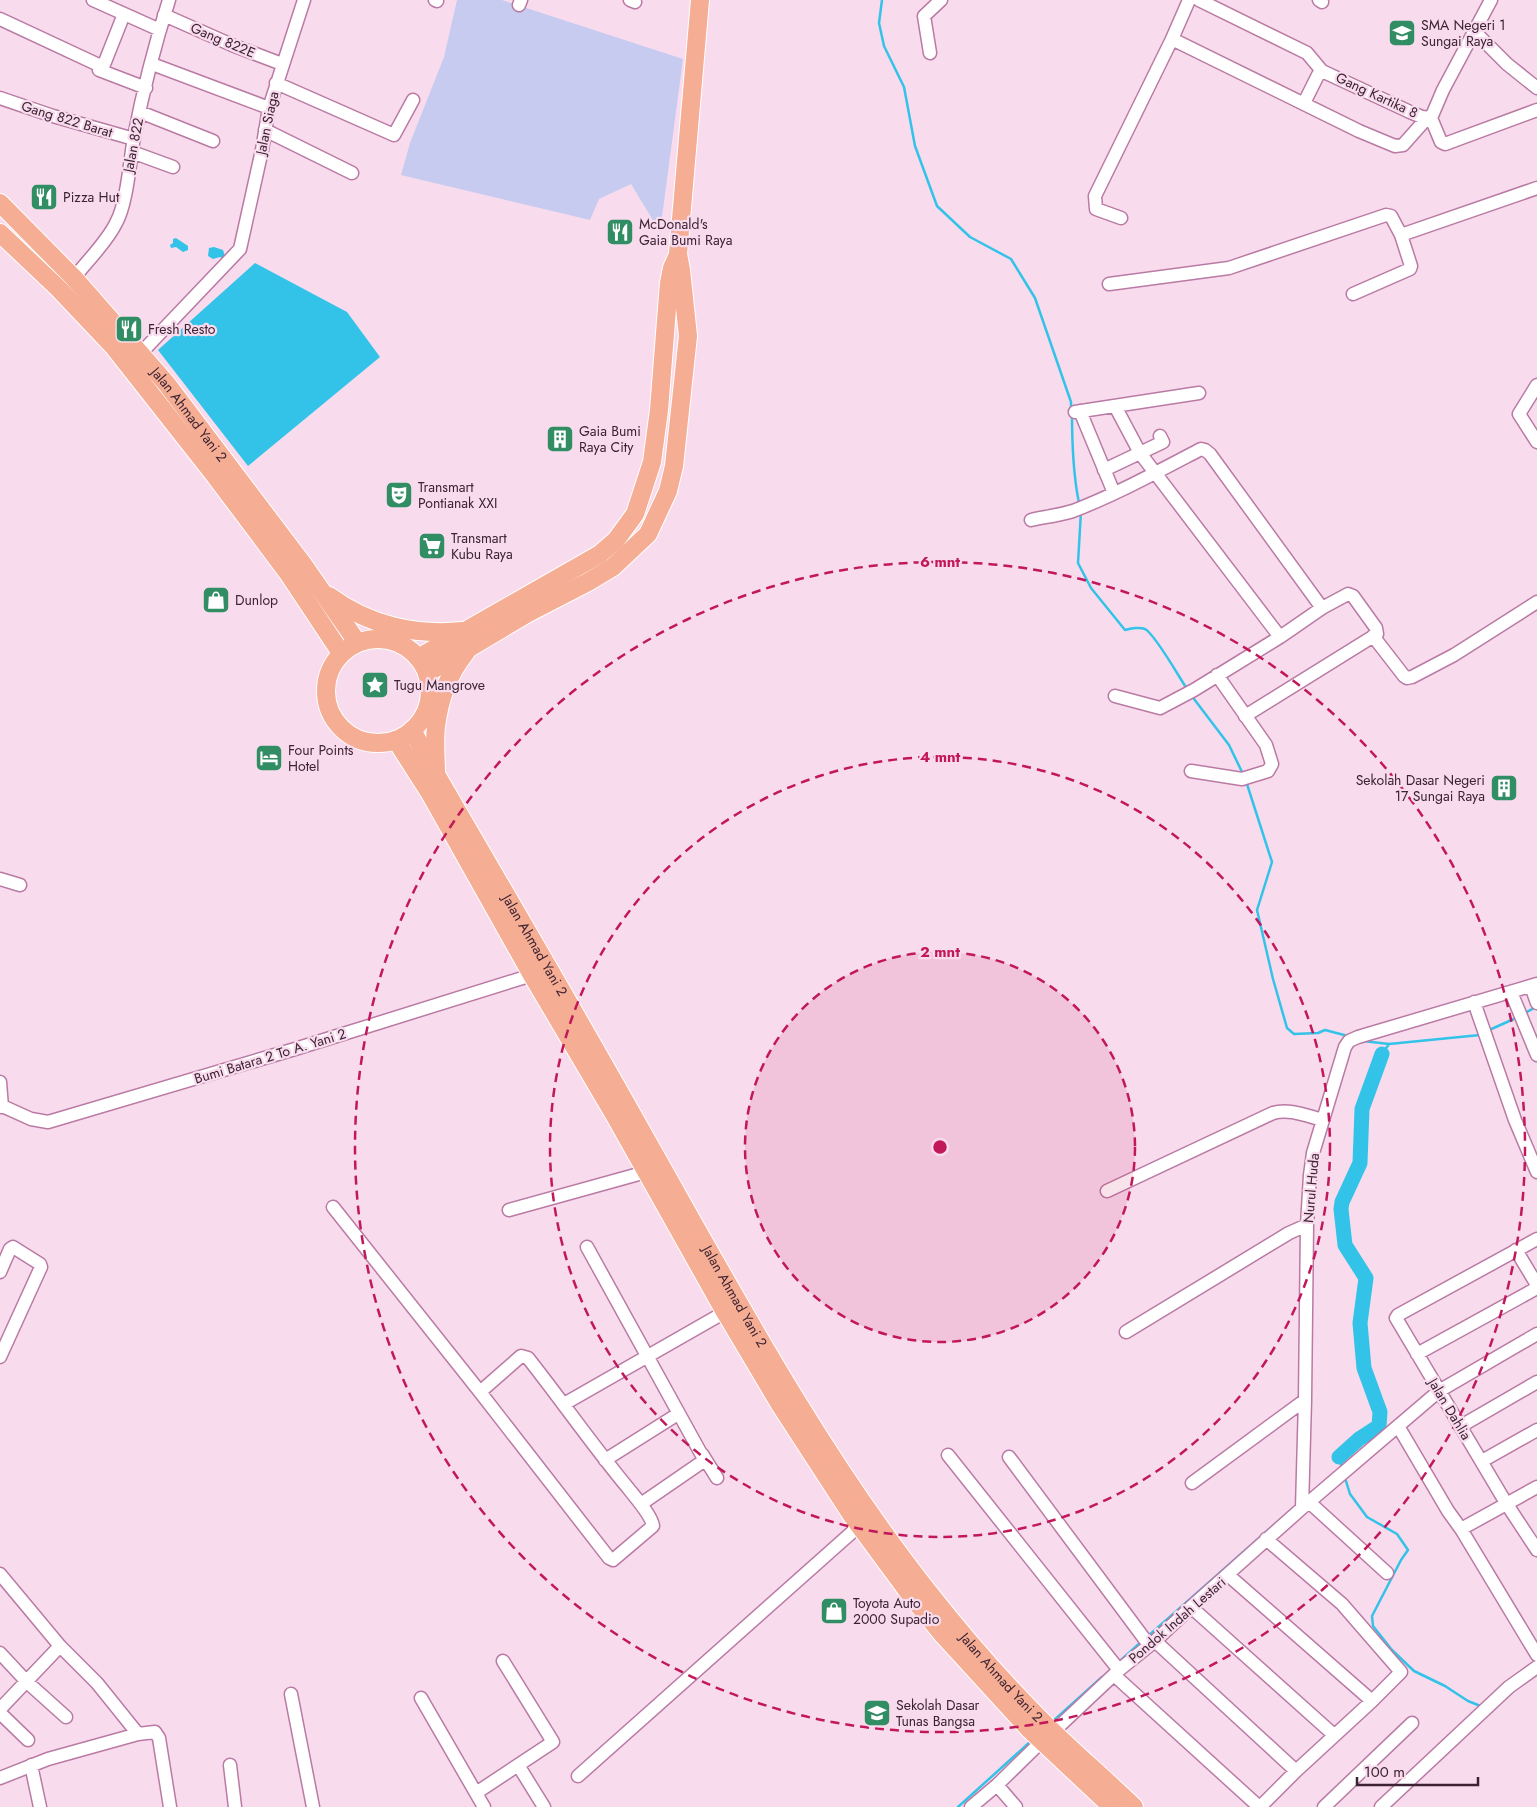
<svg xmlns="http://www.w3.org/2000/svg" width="1537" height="1807" font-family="Jost,sans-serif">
<rect width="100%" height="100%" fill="#f8dcee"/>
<path fill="#c7cbf0" d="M457 0H502L683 59 660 232 631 184 599 199 590 220 401 175 410 143 444 57Z"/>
<path fill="#33c3e8" d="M176 238 188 246V250L183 252 176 247 171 248 170 245 173 243V239Z
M214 247 223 250 225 256 223 259 220 257 213 259 208 256 209 248Z
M255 263 347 312 380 357 248 466 158 350Z"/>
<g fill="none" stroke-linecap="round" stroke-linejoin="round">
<path stroke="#33c3e8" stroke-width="2.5" d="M882 0 879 23 884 46 904 87 915 146 937 206 970 237 1011 259 1035 298 1071 402V409
M1072 414C1072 444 1073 474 1079 503
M1081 511 1078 563 1091 588 1125 630C1131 628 1140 627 1145 629 1155 634 1179 677 1187 689
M1191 695 1229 745 1243 774
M1246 781 1272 862 1257 910 1273 979 1287 1028 1294 1034 1318 1033 1325 1030 1348 1036
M1523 1014 1536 1007
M1487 1031 1516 1018
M1363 1041 1389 1044
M1382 1054 1389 1044 1480 1035
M1339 1457 1342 1468
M1345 1478 1350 1494 1367 1517 1397 1534 1408 1550 1401 1560 1372 1616 1373 1626 1392 1650 1414 1671 1445 1686 1468 1701 1483 1707
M1147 1637 1291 1510
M1121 1660 1141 1642
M1052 1722 1102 1677
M958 1807 1031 1741"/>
<path stroke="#33c3e8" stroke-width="15" d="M1339 1457 1359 1439 1379 1426 1380 1412 1364 1368 1360 1323 1366 1278 1345 1245 1341 1209 1342 1202 1360 1163 1362 1109 1382 1054"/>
<g stroke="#ba7aa4" stroke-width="15">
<path id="minor" d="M93 0 160 30
M435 0 437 1
M630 0 635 2
M1189 0 1172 39 1359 131 1395 146 1403 145 1427 118
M1199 0 1307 53 1322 71
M1319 0 1322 2
M1491 0 1443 90 1431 118 1441 142 1445 144 1537 110
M519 5 521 0
M164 15 232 45 282 64
M0 19 103 67 124 14
M1475 32 1507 64 1537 88
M930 53 924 16 941 0
M152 64 269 108
M99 70 146 88
M276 83 394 135 413 100
M0 98 53 116 134 139
M1304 103 1318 75 1322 71 1410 112 1422 117 1431 118
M140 112 213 141
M265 130 352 173
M132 152 173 167
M1121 218 1096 209 1095 196 1172 39
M1401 235 1537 188
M74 278C87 261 107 242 116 223 127 204 130 160 134 137 143 91 155 44 169 0
M1109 284 1229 268 1386 215 1391 216 1401 235 1411 266 1410 269 1353 294
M140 354 240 249 262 150 269 108 304 0
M1537 385 1519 414 1537 442
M1115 406 1140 453 1280 637
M1080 411 1114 493
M1075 412 1199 393
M1104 470 1163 442 1160 436
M1031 520C1045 517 1060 515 1073 511 1117 494 1159 471 1201 449L1205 450 1210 454 1322 608
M1373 636 1404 676 1407 678 1412 677 1454 655 1537 602
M1115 696 1160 708 1194 690 1280 637 1322 608 1348 594 1353 596 1376 628 1377 634 1245 716
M1191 771 1242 779 1268 771 1272 764 1266 745 1217 675
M0 879 20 885
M1531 986 1537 1003
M1511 992 1537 1055
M1474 1002 1515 1120 1537 1172
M0 1082 2 1107
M0 1105 31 1119 48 1122 295 1049 532 975
M1107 1191 1273 1113C1289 1108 1307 1116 1323 1120
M333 1207 480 1392 609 1558 613 1560 653 1526C652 1516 635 1497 628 1488 593 1446 562 1401 528 1358L521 1356 480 1392
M509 1210 646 1172
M1537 1239 1398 1315 1396 1318 1506 1503 1537 1550
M587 1247 704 1459 702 1462 641 1504
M1516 1250 1537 1285
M0 1272 10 1249 13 1247 40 1264 41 1267 0 1357
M1126 1332 1289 1233 1307 1225
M1417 1354 1537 1288
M564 1404 725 1312
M1398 1426 1448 1511 1461 1529 1537 1487
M1461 1426 1537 1382
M702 1454 717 1478
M948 1455 1119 1670
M1009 1457 1149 1645
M605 1460 678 1414
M1482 1461 1537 1430
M1192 1483 1305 1400
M1309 1502 1387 1573
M1302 1508 1305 1400 1307 1225 1310 1175 1313 1153 1345 1047 1349 1041 1358 1037 1537 984
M1461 1529 1537 1655
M0 1574 60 1646 97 1683 138 1734
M1228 1575 1372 1701
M1191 1607 1334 1735
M1155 1641 1296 1771
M0 1653 27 1682 66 1717
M1114 1675 1257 1805H1262L1296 1771 1372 1701 1401 1672 1342 1604 1266 1539
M291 1694 313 1807
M421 1698 484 1807
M0 1709 60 1646
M0 1713 28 1740
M1053 1732 1119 1670 1155 1641 1191 1607 1302 1508 1439 1391 1537 1334
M31 1765 40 1807
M230 1765 235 1807
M518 1765 544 1807
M578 1776 859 1526
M0 1778 48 1759 138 1734 155 1732 159 1738 170 1807
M997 1785 1016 1807
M476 1793 553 1742 503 1661
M971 1807 997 1785 1042 1741
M1324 1807 1412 1723
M1381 1807 1509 1687 1537 1667"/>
</g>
<g stroke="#fff" stroke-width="20">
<g id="highway">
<path id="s1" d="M0 203 74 278 166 383 302 563 357 642"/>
<path d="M0 233 59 289 113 346 216 477 288 573 341 653"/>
<path d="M329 596C368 625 415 636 463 631"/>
<circle cx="378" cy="691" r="52"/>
<path d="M418 658 600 554 616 540 635 514 652 462 659 410 669 283 672 268 677 257"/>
<path d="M427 673 528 613 588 582 613 567 648 534 668 491 674 466 688 336 681 270 678 254 700 0"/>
<path id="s2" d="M412 730 437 776C507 897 579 1019 647 1141 733 1293 818 1452 926 1589 962 1635 1001 1680 1042 1721 1072 1751 1104 1778 1134 1807"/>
<path d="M396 740 431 795 532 975 615 1116 725 1312 779 1403 853 1517 912 1597 943 1635 1029 1729 1112 1807"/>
<path d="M436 774C436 758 434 742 436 727 439 700 449 673 466 652"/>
</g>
</g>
<use href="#minor" stroke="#fff" stroke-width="12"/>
<use href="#highway" stroke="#f5ad93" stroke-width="18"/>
</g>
<circle cx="940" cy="1147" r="195" fill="#c2185b" fill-opacity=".12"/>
<g fill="none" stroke="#c2185b" stroke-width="2.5" stroke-dasharray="9 6">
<circle cx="940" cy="1147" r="195"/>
<circle cx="940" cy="1147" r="390"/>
<circle cx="940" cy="1147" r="585"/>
</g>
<defs>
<g id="school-square" transform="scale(1.4375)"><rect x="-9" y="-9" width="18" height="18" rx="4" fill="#318d63" stroke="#f8dcee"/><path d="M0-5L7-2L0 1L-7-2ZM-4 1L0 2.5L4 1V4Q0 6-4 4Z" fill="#fff"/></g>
<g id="restaurant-square" transform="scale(1.4375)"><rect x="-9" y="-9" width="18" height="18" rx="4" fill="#318d63" stroke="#f8dcee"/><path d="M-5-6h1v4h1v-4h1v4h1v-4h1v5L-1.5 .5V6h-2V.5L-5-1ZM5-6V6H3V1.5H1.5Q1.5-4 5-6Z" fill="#fff"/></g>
<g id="building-square" transform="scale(1.4375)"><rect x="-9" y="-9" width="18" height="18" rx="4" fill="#318d63" stroke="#f8dcee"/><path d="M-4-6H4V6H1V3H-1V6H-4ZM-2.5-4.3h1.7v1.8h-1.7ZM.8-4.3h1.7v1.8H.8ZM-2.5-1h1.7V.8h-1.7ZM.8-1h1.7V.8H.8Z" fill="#fff"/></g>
<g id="theatre-square" transform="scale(1.4375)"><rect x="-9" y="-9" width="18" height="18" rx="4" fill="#318d63" stroke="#f8dcee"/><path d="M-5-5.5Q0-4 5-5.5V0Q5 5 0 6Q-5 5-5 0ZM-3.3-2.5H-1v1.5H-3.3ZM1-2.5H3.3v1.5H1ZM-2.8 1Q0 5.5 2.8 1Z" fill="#fff"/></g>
<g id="supermarket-square" transform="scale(1.4375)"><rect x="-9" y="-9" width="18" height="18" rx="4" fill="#318d63" stroke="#f8dcee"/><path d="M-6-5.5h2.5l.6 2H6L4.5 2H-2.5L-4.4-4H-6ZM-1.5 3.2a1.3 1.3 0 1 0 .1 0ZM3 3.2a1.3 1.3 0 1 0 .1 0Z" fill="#fff"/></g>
<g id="shop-square" transform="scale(1.4375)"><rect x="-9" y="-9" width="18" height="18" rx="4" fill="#318d63" stroke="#f8dcee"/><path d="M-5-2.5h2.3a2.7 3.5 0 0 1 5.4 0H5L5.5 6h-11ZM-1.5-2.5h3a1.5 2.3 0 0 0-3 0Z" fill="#fff"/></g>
<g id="sight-square" transform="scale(1.4375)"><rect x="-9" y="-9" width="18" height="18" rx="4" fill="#318d63" stroke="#f8dcee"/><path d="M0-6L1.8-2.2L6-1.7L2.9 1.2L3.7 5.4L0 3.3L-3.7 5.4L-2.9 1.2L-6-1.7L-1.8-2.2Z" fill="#fff"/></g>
<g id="hotel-square" transform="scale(1.4375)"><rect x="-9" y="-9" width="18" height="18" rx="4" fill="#318d63" stroke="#f8dcee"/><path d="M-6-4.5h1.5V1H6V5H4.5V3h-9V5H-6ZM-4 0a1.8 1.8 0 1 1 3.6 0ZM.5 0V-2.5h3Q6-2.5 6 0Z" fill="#fff"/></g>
</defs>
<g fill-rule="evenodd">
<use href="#school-square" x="1402" y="33"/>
<use href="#restaurant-square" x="44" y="197"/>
<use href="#restaurant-square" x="620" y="232"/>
<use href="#restaurant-square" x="129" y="329"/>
<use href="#building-square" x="560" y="439"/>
<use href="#theatre-square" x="399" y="495"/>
<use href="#supermarket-square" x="432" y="546"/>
<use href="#shop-square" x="216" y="600"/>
<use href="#sight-square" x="375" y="685"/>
<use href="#hotel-square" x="269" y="758"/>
<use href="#building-square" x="1504" y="788"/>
<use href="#shop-square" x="834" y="1611"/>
<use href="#school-square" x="877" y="1713"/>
</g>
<g text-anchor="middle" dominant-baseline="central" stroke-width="4.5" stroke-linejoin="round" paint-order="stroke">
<g font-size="14" fill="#3c2233" stroke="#f8dcee" text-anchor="start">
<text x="1421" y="25">SMA Negeri 1<tspan x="1421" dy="16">Sungai Raya</tspan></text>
<text x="63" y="197">Pizza Hut</text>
<text x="639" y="224">McDonald's<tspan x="639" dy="16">Gaia Bumi Raya</tspan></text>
<text x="148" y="329">Fresh Resto</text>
<text x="579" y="431">Gaia Bumi<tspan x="579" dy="16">Raya City</tspan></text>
<text x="418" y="487">Transmart<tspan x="418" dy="16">Pontianak XXI</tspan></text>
<text x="451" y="538">Transmart<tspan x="451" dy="16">Kubu Raya</tspan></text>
<text x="235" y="600">Dunlop</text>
<text x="394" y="685">Tugu Mangrove</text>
<text x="288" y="750">Four Points<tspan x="288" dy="16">Hotel</tspan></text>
<text x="1485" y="780" text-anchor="end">Sekolah Dasar Negeri<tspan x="1485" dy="16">17 Sungai Raya</tspan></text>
<text x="853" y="1603">Toyota Auto<tspan x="853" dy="16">2000 Supadio</tspan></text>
<text x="896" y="1705">Sekolah Dasar<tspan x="896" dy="16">Tunas Bangsa</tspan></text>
</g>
<g font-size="14" fill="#3c2233" stroke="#f8dcee">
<text transform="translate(223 40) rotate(23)">Gang 822E</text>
<text transform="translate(1377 95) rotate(25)">Gang Kartika 8</text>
<text transform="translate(67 119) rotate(17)">Gang 822 Barat</text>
<text transform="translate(267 123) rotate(-78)">Jalan Siaga</text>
<text transform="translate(133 145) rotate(-79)">Jalan 822</text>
<text stroke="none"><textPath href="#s1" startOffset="284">Jalan Ahmad Yani 2</textPath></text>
<text stroke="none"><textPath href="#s2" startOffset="248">Jalan Ahmad Yani 2</textPath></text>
<text transform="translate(270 1056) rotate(-17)">Bumi Batara 2 To A. Yani 2</text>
<text transform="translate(1311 1188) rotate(-85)">Nurul Huda</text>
<text stroke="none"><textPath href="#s2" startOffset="652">Jalan Ahmad Yani 2</textPath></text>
<text transform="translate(1450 1409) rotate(59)">Jalan Dahlia</text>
<text transform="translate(1177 1620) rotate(-41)">Pondok Indah Lestari</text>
<text stroke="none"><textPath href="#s2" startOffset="1118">Jalan Ahmad Yani 2</textPath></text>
</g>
</g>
<circle cx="940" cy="1147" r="8" fill="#c2185b" stroke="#f8dcee" stroke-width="2.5"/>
<g font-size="15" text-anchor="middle" font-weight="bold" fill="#c2185b" stroke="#f8dcee" stroke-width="4.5" stroke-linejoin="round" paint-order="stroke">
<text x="940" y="567">6 mnt</text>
<text x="940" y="762">4 mnt</text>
<text x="940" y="957">2 mnt</text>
</g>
<path d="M1357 1777v8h121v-8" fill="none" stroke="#3c2233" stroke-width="2.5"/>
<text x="1364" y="1777" font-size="15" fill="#3c2233" stroke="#f8dcee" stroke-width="4" paint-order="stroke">100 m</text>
</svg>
